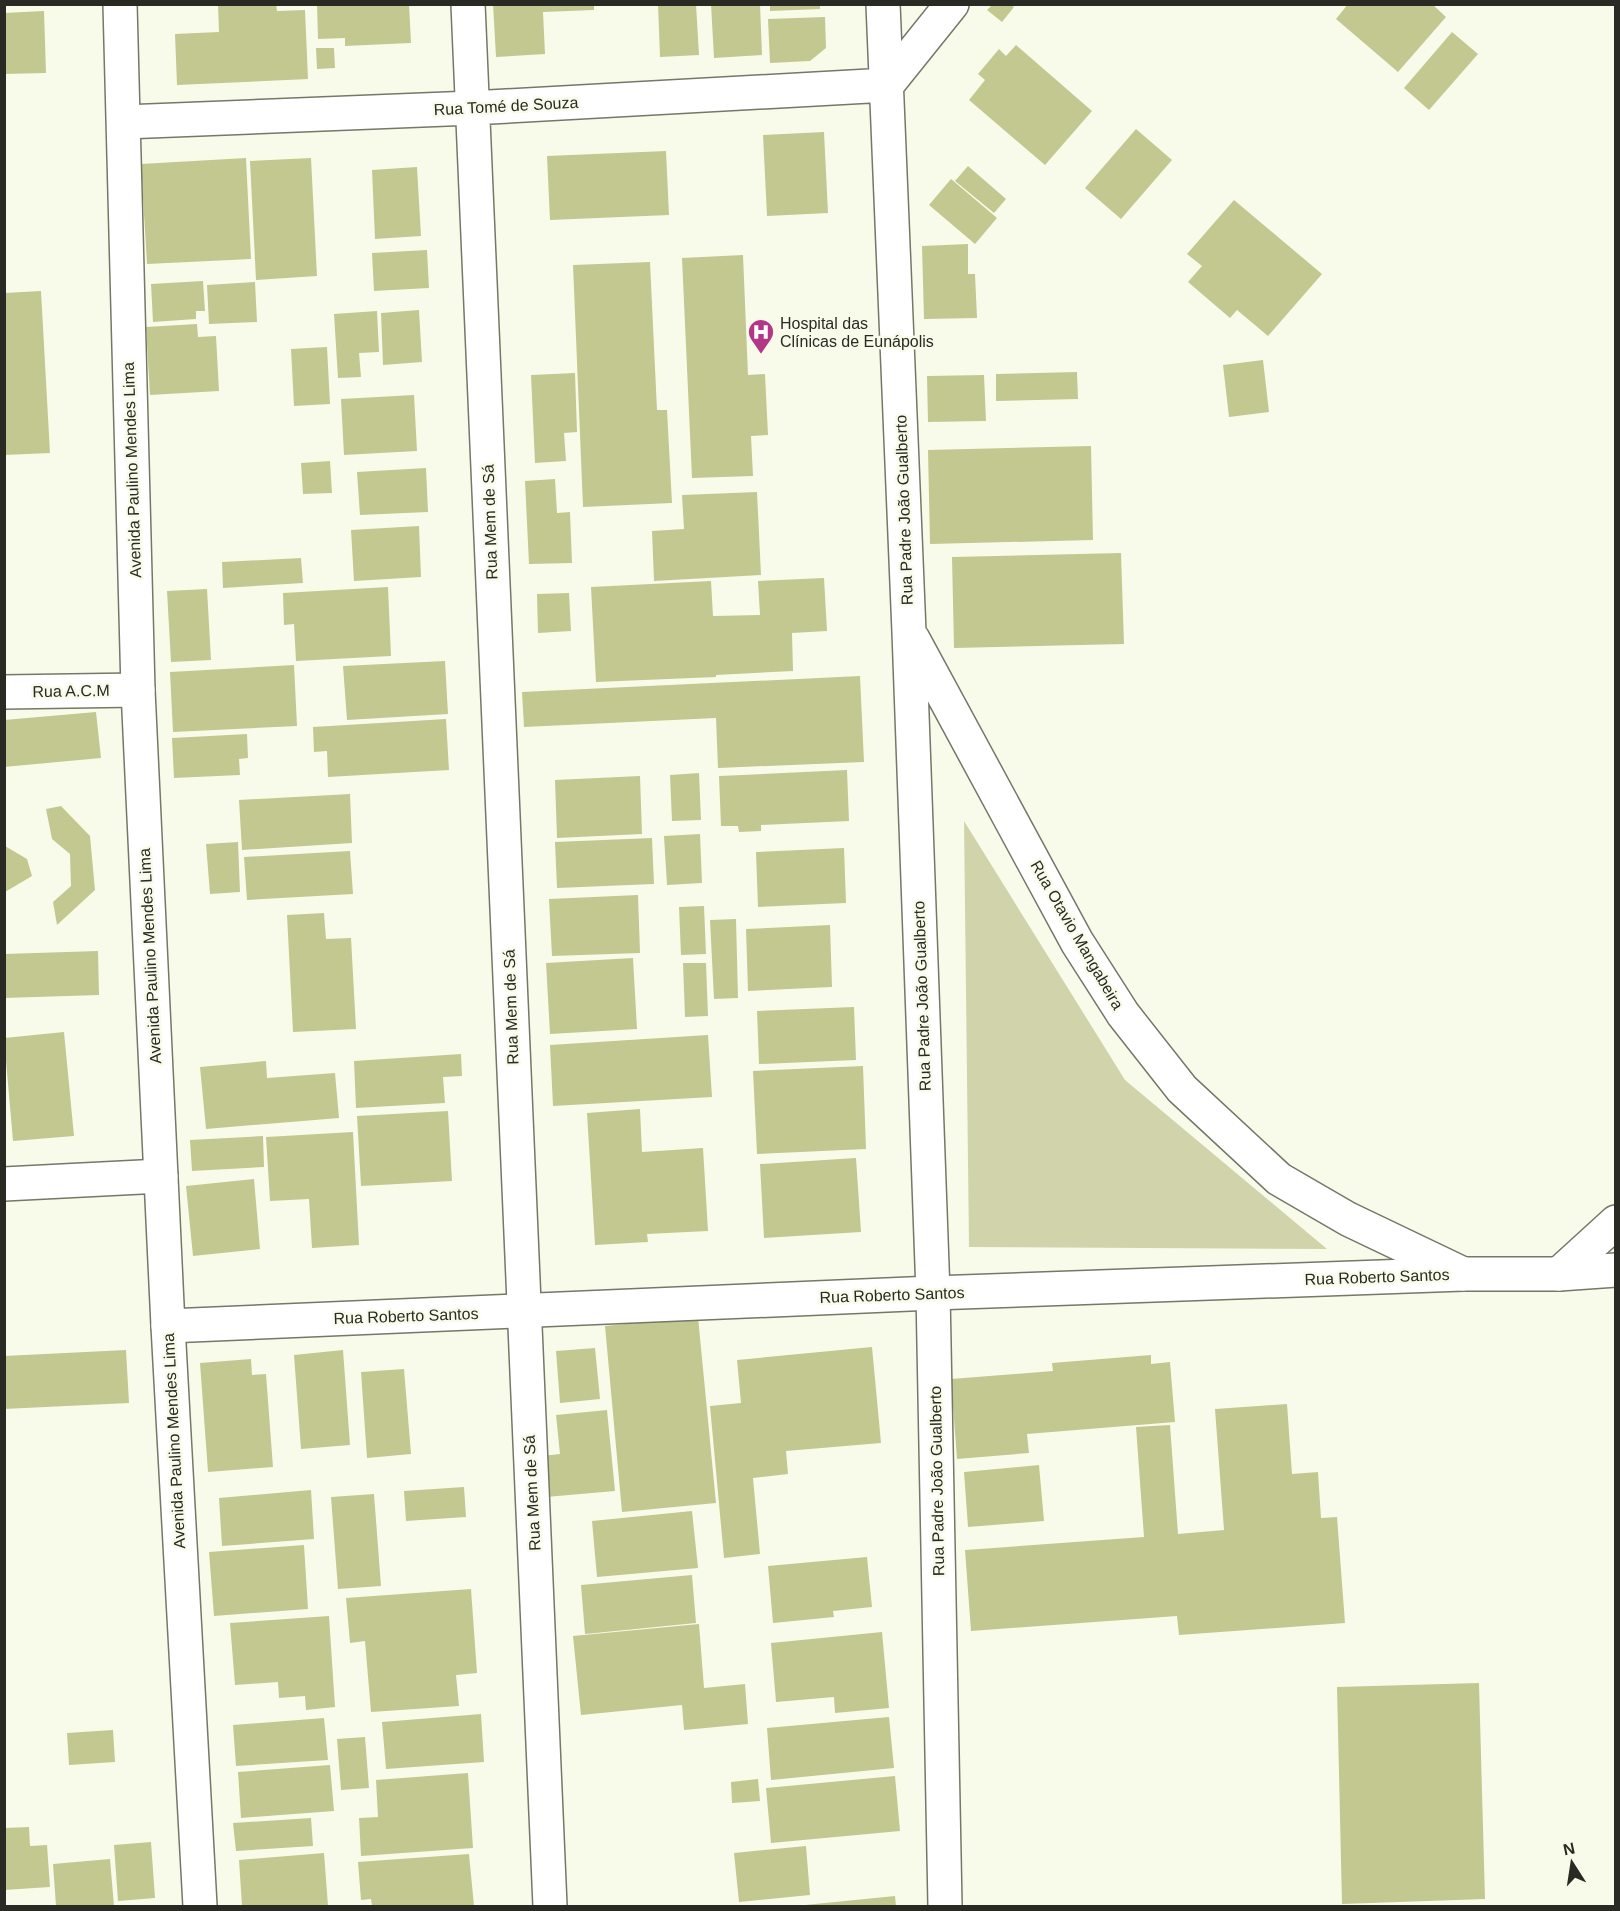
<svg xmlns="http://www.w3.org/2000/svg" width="1620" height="1911" font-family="Arial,sans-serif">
<rect width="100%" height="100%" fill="#f9fbea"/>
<path fill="#d1d4ab" d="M964 821 1125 1080 1327 1249 969 1247Z"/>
<path fill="#c3c890" d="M218 4H276L277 11 305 10 308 79 177 85 175 34 219 32Z
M317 4H409L411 43 345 46V38L318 39Z
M493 4H594V10L543 12 545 54 496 57Z
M658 4H696L699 55 660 57Z
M711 4H760L762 55 714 58Z
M770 4H820V9L770 11Z
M1348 4H1432L1446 17 1398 72 1336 19Z
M992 5H1011L1014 7 1002 22 987 10Z
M44 11 46 73 4 74V13Z
M825 17 826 48 810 61 770 63 768 19Z
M1452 32 1478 54 1429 110 1404 88Z
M1016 45 1092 111 1045 165 969 100 985 80 978 74 999 49 1006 56Z
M316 48H334L335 68 317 69Z
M1136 129 1172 160 1121 219 1085 188Z
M824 132 828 213 767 216 763 135Z
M666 151 669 215 550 220 547 156Z
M246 158 251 259 147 264 141 164Z
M311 158 317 276 256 280 250 161Z
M968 166 1006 199 994 213 955 181Z
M417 167 421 236 375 239 372 170Z
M951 179 997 218 975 244 929 205Z
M1234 200 1322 274 1268 336 1237 310 1230 318 1188 282 1202 266 1187 254Z
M968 244V274H975L977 318 924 319 922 246Z
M427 250 429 288 374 291 372 253Z
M743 255 748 375 765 374 768 435 751 436 753 476 692 478 682 258Z
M650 262 657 410H667L672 503 583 507 573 265Z
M203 281 205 311H196V319L153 322 151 284Z
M255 282 257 322 209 324 207 285Z
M41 291 50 453 5 455V293Z
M419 310 422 362 383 365 381 313Z
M377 311 379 352 359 353 361 377 338 378 334 314Z
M197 324 198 337 216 336 219 391 150 395 146 327Z
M327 347 330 404 294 406 291 349Z
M1263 360 1269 412 1229 417 1223 365Z
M1077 372 1078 399 996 401V374Z
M575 373 577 432 564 433 566 461 535 463 531 375Z
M984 375 986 421 928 422 927 376Z
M414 395 417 451 344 455 341 399Z
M1091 446 1093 540 930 544 928 450Z
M330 461 332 493 303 494 301 463Z
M426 468 428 512 360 515 357 472Z
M555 479 557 513 570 512 572 563 529 564 525 481Z
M757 492 761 575 654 581 652 531 684 529 682 495Z
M419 526 421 577 354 581 351 530Z
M1121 553 1124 644 954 648 952 557Z
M301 558 303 583 223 588 222 562Z
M824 578 827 631 792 633 793 671 716 675V677L596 682 591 587 711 581 713 616 760 615 758 581Z
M388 587 391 656 296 661 294 624 284 625 283 593Z
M207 589 211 660 171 662 167 591Z
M569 593 571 631 538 633 537 594Z
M445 661 448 714 347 720 343 666Z
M294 665 297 726 173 732 170 672Z
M860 676 864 762 718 768 716 718 524 727 522 692Z
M96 712 101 758 4 767V720Z
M446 719 449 770 328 777 327 751 314 752 313 727Z
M247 734 248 758 239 759 240 775 174 778 172 738Z
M847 770 849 821 761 825V831L739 832 738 826H721L719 776Z
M699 773 701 820 672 821 670 775Z
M640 776 642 834 557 838 555 780Z
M350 794 352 843 242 850 239 800Z
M61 806 90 836 95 890 57 925 53 902 71 886 70 854 52 839 46 809Z
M700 834 702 883 667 885 664 836Z
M652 838 654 884 557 888 555 842Z
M238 842 240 892 210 894 206 844Z
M5 846 27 859 32 876 5 892Z
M844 848 846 903 758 907 756 852Z
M350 851 353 894 247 900 244 857Z
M638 895 640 953 552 956 549 899Z
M704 906 706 954 681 955 679 907Z
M324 913 326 939 351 938 356 1029 293 1032 287 915Z
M736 919 738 998 714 999 710 920Z
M830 925 832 987 748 991 746 929Z
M98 951 99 995 4 998V954Z
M633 958 637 1029 550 1034 546 963Z
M683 963H706L708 1016 685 1017Z
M854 1007 856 1060 759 1064 757 1011Z
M64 1032 74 1136 13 1141 4 1038Z
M708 1035 712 1097 553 1106 550 1045Z
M461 1054 462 1076 443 1077 445 1103 356 1108 354 1061Z
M266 1061 267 1078 335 1073 339 1118 206 1129 200 1067Z
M863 1066 866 1149 757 1154 753 1071Z
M640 1109 642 1152 703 1148 708 1231 647 1234 648 1242 595 1245 587 1113Z
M448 1111 452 1181 361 1186 357 1116Z
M353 1132 359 1245 312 1248 309 1199 270 1201 266 1137Z
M263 1136 264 1167 192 1171 190 1140Z
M856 1158 861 1232 764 1238 760 1164Z
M254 1179 260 1249 193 1256 186 1186Z
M698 1317 716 1503 622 1512 605 1326Z
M872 1347 881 1443 786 1451 788 1474 753 1478 760 1554 724 1558 710 1406 741 1403 737 1360Z
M595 1348 600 1399 560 1403 556 1351Z
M126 1350 129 1403 4 1409V1356Z
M343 1350 350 1445 301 1449 294 1355Z
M1151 1355V1364L1170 1362 1175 1422 1027 1434 1029 1453 957 1459 951 1379 1053 1371 1052 1363Z
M251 1359 252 1375 266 1374 273 1467 208 1472 200 1363Z
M404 1369 411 1454 367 1458 361 1372Z
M1287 1404 1292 1474 1318 1472 1321 1518 1337 1517 1345 1623 1179 1635 1177 1616 971 1631 965 1550 1144 1537 1136 1427 1170 1425 1178 1534 1224 1530 1215 1409Z
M607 1410 615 1491 546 1497 542 1456 560 1454 556 1415Z
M1039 1465 1044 1521 968 1527 964 1472Z
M464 1487 466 1517 406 1521 404 1491Z
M311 1490 314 1539 222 1546 219 1498Z
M374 1494 381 1586 338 1589 331 1497Z
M692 1511 698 1568 597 1577 592 1521Z
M304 1545 308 1609 214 1616 209 1552Z
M867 1557 872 1607 833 1611 834 1617 773 1623 768 1566Z
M692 1575 696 1623 585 1634 581 1585Z
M471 1589 477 1673 456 1675 459 1706 371 1712 365 1641 350 1643 346 1598Z
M329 1616 335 1707 306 1710 305 1696 279 1698 278 1682 235 1685 230 1623Z
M699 1624 704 1688 745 1684 748 1724 684 1730 682 1705 581 1715 573 1636Z
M882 1632 889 1708 835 1713 834 1697 776 1702 771 1643Z
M1479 1683 1485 1899 1342 1904 1337 1687Z
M481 1714 484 1762 386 1769 382 1722Z
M889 1717 894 1768 771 1780 767 1728Z
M324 1718 328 1760 236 1766 233 1725Z
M113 1730 115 1762 69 1765 67 1733Z
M365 1737 369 1788 341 1790 337 1739Z
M330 1765 334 1811 241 1818 238 1772Z
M468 1773 473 1848 361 1856 359 1818 378 1817 376 1780Z
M895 1776 900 1831 771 1843 766 1788Z
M758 1779 760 1801 732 1803 731 1782Z
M311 1818 313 1846 236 1851 233 1823Z
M29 1827 30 1846 47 1845 50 1887 4 1890V1828Z
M151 1842 155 1898 118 1901 114 1845Z
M806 1846 810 1895 739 1902 734 1853Z
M324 1853 328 1906H242L239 1860Z
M469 1854 474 1906H372L371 1899 361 1900 358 1862Z
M110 1859 114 1906H56L53 1864Z
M895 1896 896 1906H805V1905Z"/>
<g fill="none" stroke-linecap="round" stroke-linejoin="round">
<g stroke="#757768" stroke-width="36">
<path id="minor" d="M468 4 550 1906
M883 4 909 632 933 1293 945 1906
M887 85 952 4
M124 122 472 108 887 85
M913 639 1077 942 1123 1014 1182 1089 1279 1179 1348 1219 1463 1274
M4 692 138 690
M4 1184 161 1176
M1559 1274 1616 1222
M168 1326 200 1906"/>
</g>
<g stroke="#757768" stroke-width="36">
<path id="secondary" d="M120 4 138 690 168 1326 933 1293 1463 1274H1559L1616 1270"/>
</g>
<use href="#minor" stroke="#fff" stroke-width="33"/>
<use href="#secondary" stroke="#fff" stroke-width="33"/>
</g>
<defs>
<g id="hospital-pin" transform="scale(1.35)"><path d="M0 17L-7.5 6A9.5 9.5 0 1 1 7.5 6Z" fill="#b33787" stroke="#f9fbea"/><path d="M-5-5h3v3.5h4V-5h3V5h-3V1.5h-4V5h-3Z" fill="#fff"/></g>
</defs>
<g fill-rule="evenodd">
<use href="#hospital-pin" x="761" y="332"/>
</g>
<g text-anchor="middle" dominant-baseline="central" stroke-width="5" stroke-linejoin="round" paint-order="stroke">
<g font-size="16" fill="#292a23" stroke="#f9fbea">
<text transform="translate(506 106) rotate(-3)">Rua Tomé de Souza</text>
<text transform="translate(132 470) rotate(-92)">Avenida Paulino Mendes Lima</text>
<text transform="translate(904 510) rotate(-92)">Rua Padre João Gualberto</text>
<text transform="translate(490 522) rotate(-92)">Rua Mem de Sá</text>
<text transform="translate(71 691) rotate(-1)">Rua A.C.M</text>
<text transform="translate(1077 935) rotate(60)">Rua Otavio Mangabeira</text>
<text transform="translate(150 956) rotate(-93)">Avenida Paulino Mendes Lima</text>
<text transform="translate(922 996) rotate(-92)">Rua Padre João Gualberto</text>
<text transform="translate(511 1007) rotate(-92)">Rua Mem de Sá</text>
<text transform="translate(1377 1277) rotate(-2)">Rua Roberto Santos</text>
<text transform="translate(892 1295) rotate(-2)">Rua Roberto Santos</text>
<text transform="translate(406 1316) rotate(-2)">Rua Roberto Santos</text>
<text transform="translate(174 1441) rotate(-93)">Avenida Paulino Mendes Lima</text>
<text transform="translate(937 1481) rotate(-91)">Rua Padre João Gualberto</text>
<text transform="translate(532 1493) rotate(-93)">Rua Mem de Sá</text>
</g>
<g font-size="16" fill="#292a23" stroke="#f9fbea" text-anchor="start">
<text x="780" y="323">Hospital das<tspan x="780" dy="18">Clínicas de Eunápolis</tspan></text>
</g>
</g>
<rect width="1620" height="1911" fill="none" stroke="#292a23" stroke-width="12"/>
<g transform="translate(1572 1863) rotate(348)" stroke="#f9fbea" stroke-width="4.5" paint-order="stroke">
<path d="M0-4.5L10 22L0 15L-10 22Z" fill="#292a23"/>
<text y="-9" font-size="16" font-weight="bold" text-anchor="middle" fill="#292a23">N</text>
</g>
</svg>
